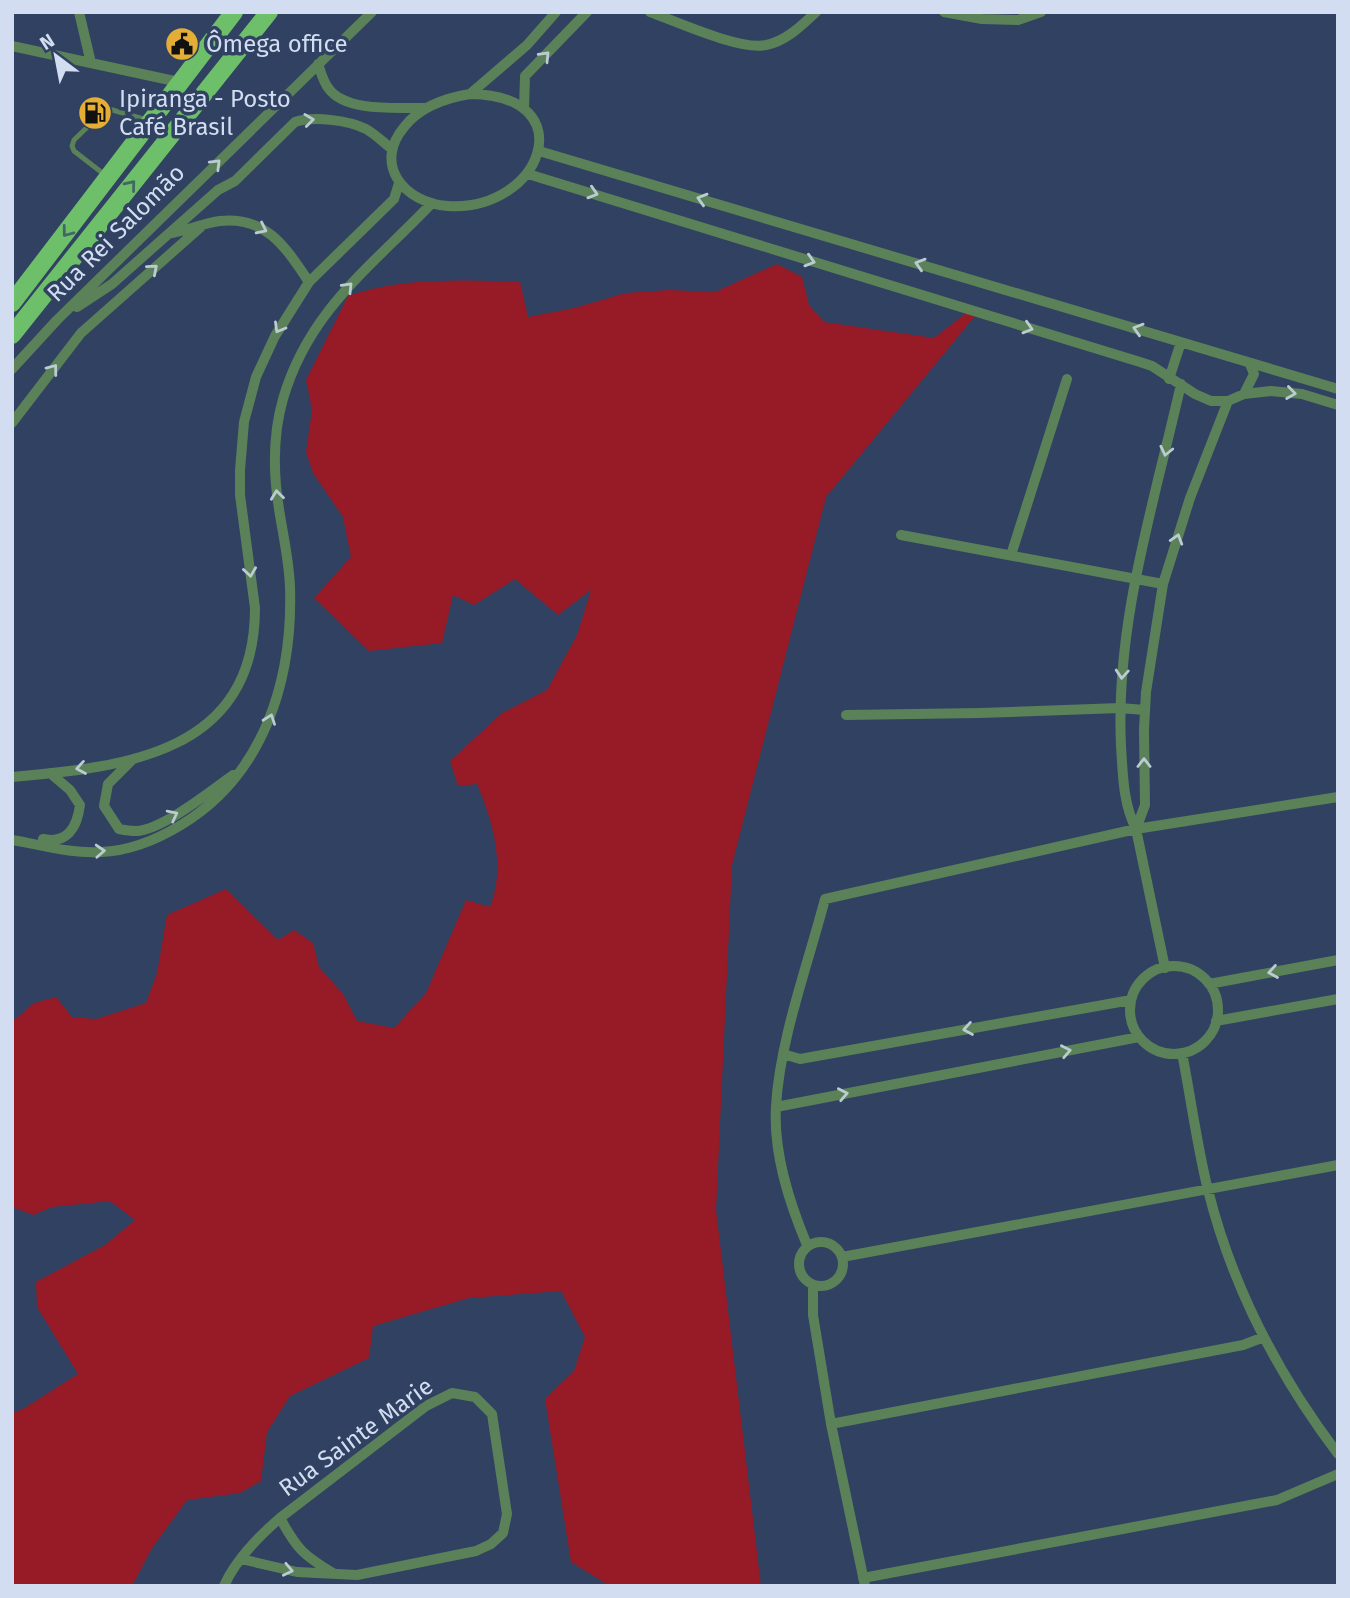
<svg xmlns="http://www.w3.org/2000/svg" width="1350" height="1598" font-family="'Fira Sans',sans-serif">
<rect width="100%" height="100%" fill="#304162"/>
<path fill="#971b26" d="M777 264 802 277 809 305 824 322 934 338 966 313 975 316 826 497 732 865 716 1210 761 1586H610L571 1562 545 1399 574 1371 585 1337 561 1291 469 1298 373 1326 369 1358 290 1396 267 1432 261 1481 240 1493 187 1500 152 1548 132 1586H12V1413L23 1409 78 1374 37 1307 36 1282 105 1245 135 1220 110 1201 52 1207 33 1215 12 1207V1022L34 1003 56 997 72 1017 96 1019 146 1003 157 973 167 915 226 889 278 940 294 930 313 943 319 967 343 994 357 1021 394 1028 426 993 466 900 490 907C506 866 493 822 477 784L458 786 450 761 502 713 547 690 577 635 591 590 558 615 515 579 474 605 453 595 442 643 369 651 314 598 351 557 343 517 313 473 306 452 312 410 306 380 348 296C403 277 462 280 520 282L528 317 574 308 626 293 669 290 715 292Z"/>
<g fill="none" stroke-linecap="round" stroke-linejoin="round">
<path stroke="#5b8158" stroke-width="5" d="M105 175 74 151 72 146 74 140 104 111 109 109 147 120"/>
<path stroke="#5b8158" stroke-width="10" d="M79 12 91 63
M650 12C675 21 741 51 766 45 786 41 801 26 816 12
M944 12 982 19 1018 20 1041 12
M12 46 179 82
M318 64C321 72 323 82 329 89 347 113 400 107 426 108
M470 94C585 95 542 212 448 206 404 203 372 164 405 126 421 106 445 98 470 94Z
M470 94 527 45 556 12
M524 109 525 76 587 12
M539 151 1338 389
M528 174 1140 362 1152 366 1195 394 1211 401H1228L1244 394 1271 391 1302 394 1338 405
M172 233C188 230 204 223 220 221 267 216 286 248 309 282
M77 307 112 284 218 190 235 181 295 122C313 116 348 120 366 129 375 134 384 143 392 149
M12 369 57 320 372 12
M1169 379 1181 342
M1244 394 1254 374 1250 364
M12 423 81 333 203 225
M901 535 1163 584
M1011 555 1067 379
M846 715 980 713 1120 708 1145 710
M133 759 108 784 104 806 119 829C124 830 131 831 136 831 162 830 211 791 233 775
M12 777C126 767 255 753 255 608L240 495V470L244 422 256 377 275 336 309 282 394 199 399 183
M1136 829 1145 805 1144 730 1146 692 1163 584 1190 498 1228 401
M43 839C67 844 77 828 80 805L70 790 50 773
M12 840C42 845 71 854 101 852 129 851 158 839 181 825 264 775 293 680 290 587 289 560 283 535 279 509 273 472 273 434 283 399 309 310 371 267 432 203
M1130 1010a44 44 0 1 1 88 0a44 44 0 1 1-88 0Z
M1165 968 1136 829C1123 803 1123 776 1121 746 1115 623 1154 504 1181 384
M1209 984 1338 960
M1216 1021 1338 999
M1182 1053C1191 1099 1197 1146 1208 1190 1232 1286 1279 1376 1338 1454
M783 1054 800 1059 1131 1000
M776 1107 1139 1037
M799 1264a22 22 0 1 1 44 0a22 22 0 1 1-44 0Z
M807 1245C789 1202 773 1153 776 1106 780 1039 808 964 825 899L1136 829 1338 797
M842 1257 1338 1165
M813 1285V1315L831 1424 865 1586
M831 1424 1243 1345 1264 1337
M280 1518C297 1549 303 1555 333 1573
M863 1578 1277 1500 1338 1474
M224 1586C236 1559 258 1537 280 1518L426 1406 452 1393 475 1397 492 1414 507 1514 503 1533 491 1544 476 1551 357 1575 297 1572 241 1559"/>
<path stroke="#6ebf69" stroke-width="18" d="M12 303 234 12
M12 335 269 12"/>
</g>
<defs><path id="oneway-chevron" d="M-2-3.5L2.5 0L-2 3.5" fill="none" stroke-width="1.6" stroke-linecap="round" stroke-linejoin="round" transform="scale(1.75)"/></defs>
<g stroke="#bacbd2">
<use href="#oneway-chevron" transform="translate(545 56) rotate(-46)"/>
<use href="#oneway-chevron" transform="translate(309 120) rotate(-7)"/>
<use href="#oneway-chevron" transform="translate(216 164) rotate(-45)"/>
<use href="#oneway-chevron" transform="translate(593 193) rotate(17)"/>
<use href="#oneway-chevron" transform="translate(702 199) rotate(-163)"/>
<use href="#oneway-chevron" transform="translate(262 229) rotate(26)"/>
<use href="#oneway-chevron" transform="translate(810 261) rotate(17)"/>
<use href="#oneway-chevron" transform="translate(920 264) rotate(-163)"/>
<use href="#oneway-chevron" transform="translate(153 269) rotate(-41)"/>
<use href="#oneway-chevron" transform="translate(348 287) rotate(-46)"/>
<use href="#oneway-chevron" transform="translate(279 328) rotate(120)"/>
<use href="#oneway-chevron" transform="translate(1028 328) rotate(17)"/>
<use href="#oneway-chevron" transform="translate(1138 329) rotate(-163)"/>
<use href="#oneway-chevron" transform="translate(53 369) rotate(-53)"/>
<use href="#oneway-chevron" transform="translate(1291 393) rotate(8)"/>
<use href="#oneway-chevron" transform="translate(1166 451) rotate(103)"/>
<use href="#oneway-chevron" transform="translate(277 495) rotate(-97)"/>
<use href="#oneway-chevron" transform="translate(1177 539) rotate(-73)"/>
<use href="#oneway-chevron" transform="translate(250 572) rotate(82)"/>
<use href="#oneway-chevron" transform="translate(1122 674) rotate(94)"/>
<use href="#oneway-chevron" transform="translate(270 719) rotate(-70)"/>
<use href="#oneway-chevron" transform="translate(1144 763) rotate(-90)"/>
<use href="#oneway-chevron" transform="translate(81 768) rotate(170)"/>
<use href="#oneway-chevron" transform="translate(173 815) rotate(-27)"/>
<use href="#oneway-chevron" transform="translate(100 851) rotate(-3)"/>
<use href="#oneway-chevron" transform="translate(1273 972) rotate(170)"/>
<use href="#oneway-chevron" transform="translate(968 1029) rotate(170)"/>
<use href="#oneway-chevron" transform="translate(1066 1051) rotate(-11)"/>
<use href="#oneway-chevron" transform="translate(843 1094) rotate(-11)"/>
<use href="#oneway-chevron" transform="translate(288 1570) rotate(12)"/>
</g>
<g stroke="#436764">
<use href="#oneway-chevron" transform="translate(131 185) rotate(-51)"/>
<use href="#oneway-chevron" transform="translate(67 232) rotate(127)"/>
</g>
<defs>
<g id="civic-disc" transform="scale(1.75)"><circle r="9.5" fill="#e4ad35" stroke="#304162"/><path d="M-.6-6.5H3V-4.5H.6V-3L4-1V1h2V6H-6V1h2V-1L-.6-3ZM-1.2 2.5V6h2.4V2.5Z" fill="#111"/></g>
<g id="fuel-disc" transform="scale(1.75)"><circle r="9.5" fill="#e4ad35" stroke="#304162"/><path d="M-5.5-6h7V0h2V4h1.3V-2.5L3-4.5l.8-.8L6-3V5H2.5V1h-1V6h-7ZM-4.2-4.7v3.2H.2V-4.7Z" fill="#111"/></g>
</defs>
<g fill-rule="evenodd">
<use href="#civic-disc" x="182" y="44"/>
<use href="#fuel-disc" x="95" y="113"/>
</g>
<g text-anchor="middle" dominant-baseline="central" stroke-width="7" stroke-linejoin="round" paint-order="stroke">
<g font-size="24" fill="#d2ddf1" stroke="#304162" text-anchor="start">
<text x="206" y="44">Ômega office</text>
<text x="119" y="99">Ipiranga - Posto<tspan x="119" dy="28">Café Brasil</tspan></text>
</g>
<g font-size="24" fill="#d2ddf1" stroke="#304162">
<text transform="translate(116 233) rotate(-45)">Rua Rei Salomão</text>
<text transform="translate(356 1437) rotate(-36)">Rua Sainte Marie</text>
</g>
</g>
<rect width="1350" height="1598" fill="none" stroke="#d2ddf1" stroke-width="28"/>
<g transform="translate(56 56) rotate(328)" stroke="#304162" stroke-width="5" paint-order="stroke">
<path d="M0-5L12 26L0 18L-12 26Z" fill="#d2ddf1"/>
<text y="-10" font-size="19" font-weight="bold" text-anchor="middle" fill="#d2ddf1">N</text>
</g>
</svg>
